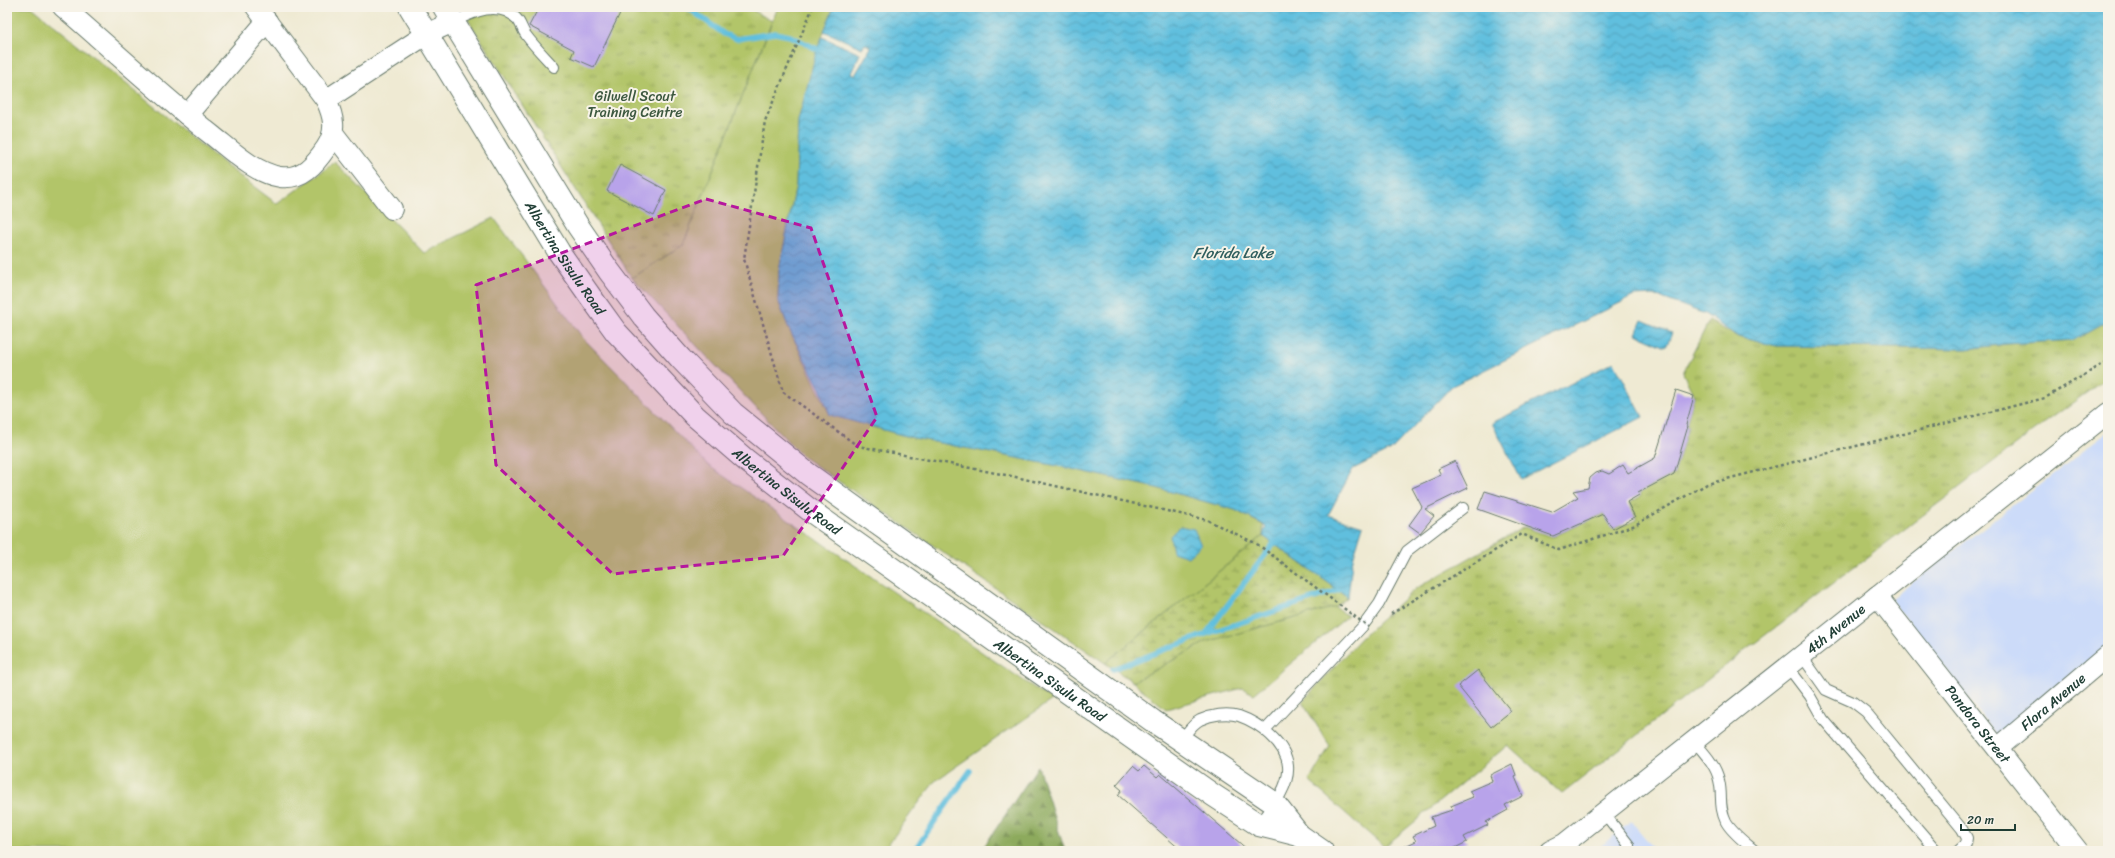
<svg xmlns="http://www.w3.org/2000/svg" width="2115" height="858" font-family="Sriracha,sans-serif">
<defs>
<pattern id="forest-firs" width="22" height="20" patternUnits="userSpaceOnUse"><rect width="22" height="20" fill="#8daa5d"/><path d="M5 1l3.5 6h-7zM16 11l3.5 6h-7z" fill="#738c4e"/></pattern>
<pattern id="wetland-marsh" width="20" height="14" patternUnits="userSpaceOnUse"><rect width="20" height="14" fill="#b2c569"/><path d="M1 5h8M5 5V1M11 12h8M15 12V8" fill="none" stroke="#90a157"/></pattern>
<pattern id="park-tufts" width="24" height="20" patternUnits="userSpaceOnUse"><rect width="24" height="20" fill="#b2c569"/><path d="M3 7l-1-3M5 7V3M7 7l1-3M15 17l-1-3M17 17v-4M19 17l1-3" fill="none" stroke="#90a157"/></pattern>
<pattern id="water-waves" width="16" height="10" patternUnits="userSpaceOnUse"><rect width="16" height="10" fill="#60bfde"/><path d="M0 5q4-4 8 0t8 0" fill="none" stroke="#4f9cb5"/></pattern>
</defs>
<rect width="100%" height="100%" fill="#f7f3e8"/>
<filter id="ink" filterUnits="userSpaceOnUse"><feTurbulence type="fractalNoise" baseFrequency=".025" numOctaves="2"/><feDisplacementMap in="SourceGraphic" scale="8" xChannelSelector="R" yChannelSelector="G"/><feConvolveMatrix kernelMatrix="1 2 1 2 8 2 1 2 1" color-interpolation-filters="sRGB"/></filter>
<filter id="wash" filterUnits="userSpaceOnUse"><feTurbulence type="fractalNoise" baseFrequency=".012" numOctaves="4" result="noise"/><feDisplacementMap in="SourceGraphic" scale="16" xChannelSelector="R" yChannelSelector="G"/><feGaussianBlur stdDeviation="0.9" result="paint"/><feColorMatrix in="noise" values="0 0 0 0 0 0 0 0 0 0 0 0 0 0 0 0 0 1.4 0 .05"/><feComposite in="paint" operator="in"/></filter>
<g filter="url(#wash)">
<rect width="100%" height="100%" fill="#efead3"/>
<path fill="#ccdbf9" d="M2108 432V646L1999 738 1891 599Z
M1631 821 1656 851H1595Z"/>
<path fill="#b2c569" stroke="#68814e" d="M7 7H32L228 167 277 204 335 162 424 253 494 218 583 338 709 466 1052 700 935 781 883 851H7Z
M778 7H834L824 31 798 121 796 185 779 270 778 300 789 329 830 415 909 437 1063 467 1157 488 1235 510 1263 525V536L1105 663 802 456 632 278 683 245Z
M1335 607 1348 616 1254 694 1242 688 1166 709 1133 682 1206 642Z"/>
<path fill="url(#forest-firs)" stroke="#567448" d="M1038 766 1065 851H981Z"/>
<path fill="url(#wetland-marsh)" stroke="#68814e" d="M1263 536 1348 597 1335 607 1206 642 1133 682 1105 663Z"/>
<path fill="url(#park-tufts)" stroke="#68814e" d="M460 7H747L772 21 683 245 632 278Z
M1709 321 1738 337 1777 346 1966 349 2006 344 2074 340 2108 321V377L2031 433 1743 652 1562 794 1508 745 1384 847 1309 781 1330 746 1302 702 1361 638 1415 589 1524 527 1552 537 1603 514 1613 529 1637 520 1630 503 1641 496 1639 492 1674 474 1688 427 1686 425 1694 396 1683 373Z"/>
<path fill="url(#water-waves)" stroke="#407e89" d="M834 7H2108V321L2074 340 2006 344 1966 349 1777 346 1738 337 1705 314 1654 295 1634 296 1452 386 1391 450 1353 469 1328 515 1363 526 1352 562 1348 597 1263 536 1266 526 1235 510 1157 488 1063 467 909 437 830 415 820 389 789 329 778 300 779 270 796 185 798 121 817 49 822 37 860 54 851 73 855 75 869 51 870 46 865 44 862 48 824 31Z
M1642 320 1672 333 1666 347 1636 334Z
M1614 362 1643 417 1521 479 1492 423Z
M1180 526 1194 529 1201 545 1188 557 1173 552 1170 536Z"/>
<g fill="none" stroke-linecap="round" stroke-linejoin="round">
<path stroke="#60bfde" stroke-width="5.5" d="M687 7 724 34 737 39 775 33 790 36 817 49
M1206 634 1339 590
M1113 669 1206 634 1274 543
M914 851 970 771"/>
</g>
<g id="blocks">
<path fill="#b8a3ea" d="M539 7H623L594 67 571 57 574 50 529 26Z
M620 165 666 190 654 216 607 191Z
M1676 390 1694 396 1686 425 1688 426 1674 474 1638 493 1639 495 1627 502 1635 517 1613 529 1603 514 1553 536 1478 509 1485 491 1552 512 1578 497 1573 491 1588 488 1590 478 1596 473 1602 471 1609 474 1623 465 1628 473 1655 458Z
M1455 461 1468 488 1425 509 1434 516 1420 533 1409 525 1422 507 1412 488 1441 475 1438 469Z
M1478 670 1511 711 1491 727 1458 686Z
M1512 764 1516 775 1515 777 1523 796 1505 805 1508 810 1486 822 1488 825 1464 837 1467 842 1449 851H1395L1416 841 1413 836 1434 826 1431 817 1452 810 1451 806 1473 797 1469 791 1492 781 1490 775Z
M1133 766 1139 771 1144 766 1157 777 1160 774 1249 851H1182L1118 795 1122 790 1116 785Z"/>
</g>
</g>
<g filter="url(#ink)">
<use href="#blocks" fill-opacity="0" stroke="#687a6c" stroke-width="1"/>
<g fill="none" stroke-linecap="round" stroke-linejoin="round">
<g stroke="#687a6c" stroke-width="12">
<path id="lane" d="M453 22C473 12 499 0 517 19 521 23 522 30 526 35 534 46 545 57 554 67
M1802 656 1826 690 1853 702 1866 712 1962 829 1967 838 1966 844 1958 851
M1788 667 1810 696 1823 719 1937 851
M1265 730 1363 626 1379 604 1407 551 1463 508
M1181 740C1187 733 1192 724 1200 720 1211 715 1227 712 1239 716 1259 723 1286 743 1288 766 1290 787 1271 809 1259 825
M1694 741C1704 753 1716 765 1719 780 1723 796 1718 805 1726 822 1732 833 1746 843 1755 851
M1604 813 1629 845 1626 851"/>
</g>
<g stroke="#687a6c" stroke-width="22">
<g id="street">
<path d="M63 7C113 50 161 95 213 136 232 151 255 173 280 177 302 180 315 164 326 148 337 131 334 117 326 100L256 7"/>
<path d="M326 100 427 34 453 22"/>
<path d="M187 115 267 21"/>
<path d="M333 133 392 209"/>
<path id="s1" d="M1877 596 2078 851"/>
<path id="s2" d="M1998 748 2108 655"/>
<path id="s3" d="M1550 851 1564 844 2108 413"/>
</g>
</g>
<g stroke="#687a6c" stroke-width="24">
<g id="primary">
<path id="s4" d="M410 7 559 252 590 296 616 332 695 416 747 461 815 514 1213 795 1259 825 1299 835"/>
<path d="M444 7 578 226 609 271 643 316 681 359 733 413 808 474 1153 721 1274 803 1299 835 1322 851"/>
</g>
</g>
<path stroke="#687a6c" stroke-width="2.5" stroke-dasharray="3 3" stroke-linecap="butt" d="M813 7 765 121 744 259 783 392 858 446 1011 476 1207 520 1257 544
M1391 614 1522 534 1559 550 1633 526 1707 484 2045 398 2108 361"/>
<use href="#lane" stroke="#fff" stroke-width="10"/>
<use href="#street" stroke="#fff" stroke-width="20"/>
<use href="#primary" stroke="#fff" stroke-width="22"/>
<path stroke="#687a6c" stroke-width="2.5" stroke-dasharray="3 3" stroke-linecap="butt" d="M1257 544 1369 627"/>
</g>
</g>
<path fill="#b5179e" fill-opacity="0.2" stroke="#b5179e" stroke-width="3" stroke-dasharray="8 5" stroke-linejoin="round" d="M706 199 811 228 877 417 783 556 613 574 496 465 476 285Z"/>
<g text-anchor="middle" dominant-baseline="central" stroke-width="4" stroke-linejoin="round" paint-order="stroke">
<g font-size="14" fill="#3c583f" stroke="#f7f3e8">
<text x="635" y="96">Gilwell Scout<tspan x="635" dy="16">Training Centre</tspan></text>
</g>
<g font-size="14" fill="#1f3d34" stroke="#f7f3e8">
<text stroke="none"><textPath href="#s4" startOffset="295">Albertina Sisulu Road</textPath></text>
<text stroke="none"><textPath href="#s4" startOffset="619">Albertina Sisulu Road</textPath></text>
<text stroke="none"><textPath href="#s3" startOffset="362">4th Avenue</textPath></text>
<text stroke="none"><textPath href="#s4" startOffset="943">Albertina Sisulu Road</textPath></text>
<text stroke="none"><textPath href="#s2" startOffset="72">Flora Avenue</textPath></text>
<text stroke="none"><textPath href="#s1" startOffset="163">Pandora Street</textPath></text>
</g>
<g font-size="15" font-style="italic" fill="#2f5e5e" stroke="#f7f3e8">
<text x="1233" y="253">Florida Lake</text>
</g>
</g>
<rect width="2115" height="858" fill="none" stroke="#f7f3e8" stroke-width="24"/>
<path d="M1961 824v6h54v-6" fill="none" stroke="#1f3d34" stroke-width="2"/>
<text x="1967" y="824" font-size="12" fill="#1f3d34" stroke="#f7f3e8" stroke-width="3" paint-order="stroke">20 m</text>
</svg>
